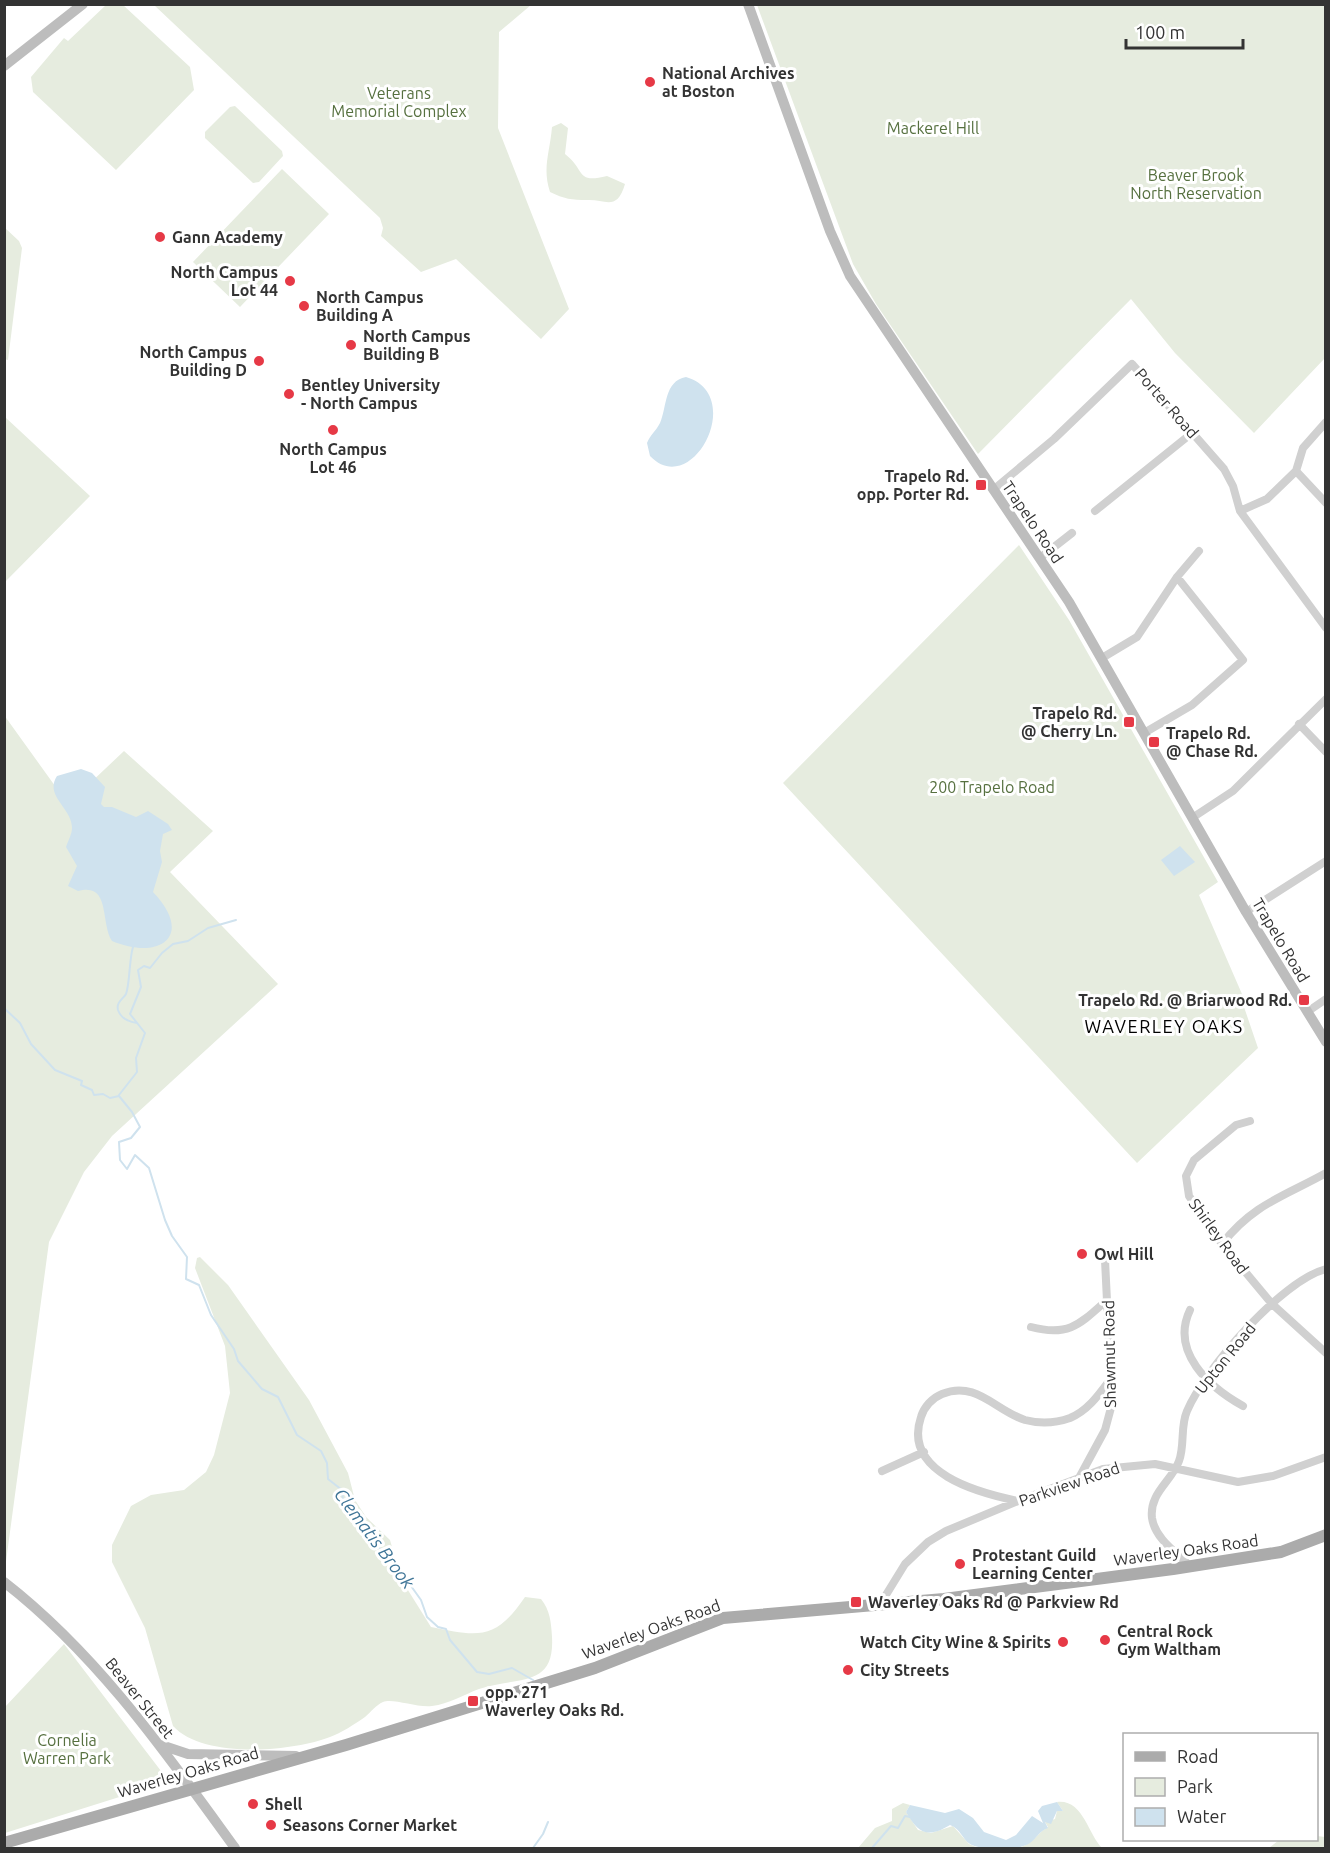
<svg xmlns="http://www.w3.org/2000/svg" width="1330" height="1853" font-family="Ubuntu,sans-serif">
<rect width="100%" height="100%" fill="#fff"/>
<path fill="#e6ecdf" d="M106 5H123L190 67 194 90 116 170 33 92 31 77 64 38 68 41Z
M154 5H531L499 32 498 128 569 309 541 339 456 259 421 272 381 236 383 228 380 218Z
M757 5H1325V358L1254 433 1175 353 1131 299 978 454 876 304 853 264Z
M235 106 282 151 283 156 259 182 253 183 205 138V132L230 107Z
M561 123 568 128 565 154C586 170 575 184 607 176L625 184C617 212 605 199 587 200 572 200 564 199 550 192 542 168 550 152 552 127Z
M282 169 329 214 240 307 193 262Z
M4 227 19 241 22 248 8 360 4 359Z
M5 417 90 496 5 582H4Z
M1019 545 1069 620 1218 882 1199 895 1245 1001 1244 1007 1258 1048 1137 1163 783 783Z
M4 715 68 804 124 751 213 831 170 872 278 984 112 1136 84 1172 49 1242 5 1569Z
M200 1257 228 1285 309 1400 348 1473 355 1500 366 1517 390 1540 401 1579 431 1627C479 1637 496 1640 525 1597L541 1599C550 1610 551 1622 552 1637 555 1689 516 1676 479 1689 463 1695 449 1704 432 1706 417 1708 393 1698 383 1702 376 1705 371 1712 365 1717 355 1724 341 1733 330 1737 291 1752 203 1759 173 1726L145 1628 112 1562V1545L131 1506 151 1495 184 1490 206 1472 214 1455 230 1393 225 1346 195 1268 197 1258Z
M64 1644 161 1771 163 1778 160 1783 148 1788 5 1833V1707Z
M1057 1802C1083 1799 1088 1834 1102 1848H1017C1031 1846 1037 1833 1048 1827L1045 1822 1055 1819 1057 1811H1063Z
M903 1803 910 1805 906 1812 918 1830 931 1833 953 1826 969 1844 978 1848H858L875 1828 892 1821V1809Z
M1317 1836 1325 1837V1848H1269L1279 1840H1316Z"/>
<path fill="#cfe2ee" d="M686 377C747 395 692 500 650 456L647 443C650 435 656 431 660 423 667 407 664 381 686 377Z
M81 769 92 773 105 787 101 804 104 807H112L136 817 148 811 168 824 172 830 163 834 160 851 162 862 153 892C195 936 160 961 112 941 100 922 111 882 78 891L68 886 77 866 66 847C68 841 72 834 72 828 72 808 44 796 57 776Z
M1180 846 1195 862 1174 876 1161 860Z
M1057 1802 1063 1811H1057L1051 1824 1045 1822 1048 1828C1039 1831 1037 1838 1030 1843 1019 1851 982 1851 970 1844 962 1839 961 1829 950 1825 927 1839 918 1833 906 1812L910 1805 945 1813 959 1809 973 1818 984 1832 1006 1840 1016 1835 1032 1816 1043 1823 1038 1811 1042 1806Z"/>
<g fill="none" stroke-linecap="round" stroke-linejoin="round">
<path stroke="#cfe2ee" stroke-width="2" d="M133 947C129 960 130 983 126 994 123 999 116 1002 118 1010 121 1019 130 1022 137 1023
M4 1008 20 1023 31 1044 55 1070 82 1081 81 1085 92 1090 94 1095 103 1094 110 1098 119 1096 132 1112 140 1127 131 1138 119 1142 120 1160 127 1169 135 1155 149 1168 165 1220 172 1236 187 1257 186 1279 199 1285 211 1315 234 1349 238 1361 262 1389 278 1397 297 1435 321 1451 327 1463 328 1479 342 1490 343 1501 361 1524 372 1531 378 1547 391 1558 421 1600 427 1617 438 1627 446 1629 450 1640 477 1672 489 1674 512 1668 533 1680
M119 1095 137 1072 136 1058 145 1033 130 1014 141 987 138 970 144 966 150 968 162 953 173 944 188 941 208 928 236 920
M533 1848 543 1834 548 1822
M872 1848 891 1826 898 1828 905 1816 910 1817"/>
<path stroke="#d0d0d0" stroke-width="8" d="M1296 471 1303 448 1326 422
M1296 471 1326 503
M993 490 1054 439 1132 364 1224 469 1233 486 1240 511 1326 628
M1095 511 1192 433
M1240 511 1267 499 1296 471
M1040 558 1072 533
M1102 658 1137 637 1177 577 1199 551
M1299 724 1326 752
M1144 733 1192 705 1243 660 1177 577
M1192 818 1233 791 1326 699
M1246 912 1326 861
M1307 1012 1326 999
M1250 1121 1236 1125 1194 1160 1186 1176 1189 1196 1222 1244 1272 1304 1326 1353
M1222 1244C1253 1204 1285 1196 1326 1173
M1190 1310C1170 1352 1209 1387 1243 1406
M1031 1327C1069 1337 1080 1324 1107 1300
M882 1471 924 1452
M1079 1478 1105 1430 1112 1404 1105 1260
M1018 1501C979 1493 902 1473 921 1417 924 1407 932 1398 942 1394 976 1380 996 1411 1025 1420 1040 1424 1056 1423 1070 1418 1089 1410 1100 1393 1112 1377
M1191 1567C1177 1553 1155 1539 1152 1518 1149 1493 1172 1481 1179 1461 1185 1445 1180 1427 1187 1411 1205 1369 1281 1281 1326 1269
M881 1603 905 1564 928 1542 946 1531 1018 1501 1103 1469 1155 1464 1238 1482 1273 1476 1326 1457"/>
<path stroke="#bdbdbd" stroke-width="10" d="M748 4 830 231 850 276 1069 602 1246 912 1326 1042
M4 66 83 4
M4 1582C98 1655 166 1753 235 1848
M161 1745 188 1754 296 1756"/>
<path stroke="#ababab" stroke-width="12" d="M4 1843 346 1745 595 1668 723 1618 944 1599 1173 1569 1281 1552 1326 1535"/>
</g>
<g fill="#e63946" stroke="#fff" stroke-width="2">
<circle cx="650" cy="82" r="6"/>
<circle cx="160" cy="237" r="6"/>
<circle cx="290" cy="281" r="6"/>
<circle cx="304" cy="306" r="6"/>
<circle cx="351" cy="345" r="6"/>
<circle cx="259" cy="361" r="6"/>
<circle cx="289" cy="394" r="6"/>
<circle cx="333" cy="430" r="6"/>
<rect x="975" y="479" width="12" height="12" rx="3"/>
<rect x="1123" y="716" width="12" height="12" rx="3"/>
<rect x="1148" y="736" width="12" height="12" rx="3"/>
<rect x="1298" y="994" width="12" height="12" rx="3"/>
<circle cx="1082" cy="1254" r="6"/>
<circle cx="960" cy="1564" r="6"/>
<rect x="850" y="1596" width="12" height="12" rx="3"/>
<circle cx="1105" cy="1640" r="6"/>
<circle cx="1063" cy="1642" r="6"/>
<circle cx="848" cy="1670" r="6"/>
<rect x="467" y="1695" width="12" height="12" rx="3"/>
<circle cx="253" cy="1804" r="6"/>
<circle cx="271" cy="1825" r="6"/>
</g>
<g text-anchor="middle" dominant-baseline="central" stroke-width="6" stroke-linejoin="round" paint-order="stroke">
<g font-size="16" font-weight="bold" fill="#333" stroke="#fff" text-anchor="start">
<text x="662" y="73">National Archives<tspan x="662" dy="18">at Boston</tspan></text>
<text x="172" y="237">Gann Academy</text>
<text x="278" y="272" text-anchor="end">North Campus<tspan x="278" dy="18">Lot 44</tspan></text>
<text x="316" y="297">North Campus<tspan x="316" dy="18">Building A</tspan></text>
<text x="363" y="336">North Campus<tspan x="363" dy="18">Building B</tspan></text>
<text x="247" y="352" text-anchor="end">North Campus<tspan x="247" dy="18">Building D</tspan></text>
<text x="301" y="385">Bentley University<tspan x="301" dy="18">- North Campus</tspan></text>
<text x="333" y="449" text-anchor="middle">North Campus<tspan x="333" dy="18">Lot 46</tspan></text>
<text x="969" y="476" text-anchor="end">Trapelo Rd.<tspan x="969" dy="18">opp. Porter Rd.</tspan></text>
<text x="1117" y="713" text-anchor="end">Trapelo Rd.<tspan x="1117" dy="18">@ Cherry Ln.</tspan></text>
<text x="1166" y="733">Trapelo Rd.<tspan x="1166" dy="18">@ Chase Rd.</tspan></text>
<text x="1292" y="1000" text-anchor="end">Trapelo Rd. @ Briarwood Rd.</text>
<text x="1094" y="1254">Owl Hill</text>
<text x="972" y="1555">Protestant Guild<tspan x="972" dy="18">Learning Center</tspan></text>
<text x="868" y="1602">Waverley Oaks Rd @ Parkview Rd</text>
<text x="1117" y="1631">Central Rock<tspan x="1117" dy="18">Gym Waltham</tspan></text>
<text x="1051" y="1642" text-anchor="end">Watch City Wine &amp; Spirits</text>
<text x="860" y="1670">City Streets</text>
<text x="485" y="1692">opp. 271<tspan x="485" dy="18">Waverley Oaks Rd.</tspan></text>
<text x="265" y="1804">Shell</text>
<text x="283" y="1825">Seasons Corner Market</text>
</g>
<g font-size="16" fill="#56703f" stroke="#fff">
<text x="399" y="93">Veterans<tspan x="399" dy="18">Memorial Complex</tspan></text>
<text x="933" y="128">Mackerel Hill</text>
<text x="1196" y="175">Beaver Brook<tspan x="1196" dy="18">North Reservation</tspan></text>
<text x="992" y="787">200 Trapelo Road</text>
<text x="67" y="1740">Cornelia<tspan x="67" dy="18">Warren Park</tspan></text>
</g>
<g font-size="16" fill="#333" stroke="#fff">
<text transform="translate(1167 403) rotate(49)">Porter Road</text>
<text transform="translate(1033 522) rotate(56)">Trapelo Road</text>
<text transform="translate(1281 940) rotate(59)">Trapelo Road</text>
<text transform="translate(1219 1236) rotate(54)">Shirley Road</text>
<text transform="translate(1109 1354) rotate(-91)">Shawmut Road</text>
<text transform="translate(1225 1358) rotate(-51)">Upton Road</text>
<text transform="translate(1069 1484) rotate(-19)">Parkview Road</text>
<text transform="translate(1186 1550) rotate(-8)">Waverley Oaks Road</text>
<text transform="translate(651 1629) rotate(-20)">Waverley Oaks Road</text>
<text transform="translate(140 1698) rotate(51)">Beaver Street</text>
<text transform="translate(188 1772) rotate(-16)">Waverley Oaks Road</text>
</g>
<g font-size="18" letter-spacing="1.5" fill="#000" stroke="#fff">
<text x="1164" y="1026">WAVERLEY OAKS</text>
</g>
<g font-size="18" font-style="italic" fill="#3f7597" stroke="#fff">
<text transform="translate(375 1538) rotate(53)">Clematis Brook</text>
</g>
</g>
<rect width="1330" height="1853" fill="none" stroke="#333333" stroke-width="12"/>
<rect x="1123" y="1733" width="195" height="108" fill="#ffffff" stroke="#adadad" stroke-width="1.5"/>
<rect x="1135" y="1752" width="30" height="9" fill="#ababab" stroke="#adadad" stroke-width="1.5"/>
<text x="1177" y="1763" font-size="18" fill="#333333">Road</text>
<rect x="1135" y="1778" width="30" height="18" fill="#e6ecdf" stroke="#adadad" stroke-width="1.5"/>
<text x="1177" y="1793" font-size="18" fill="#333333">Park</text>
<rect x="1135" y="1808" width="30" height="18" fill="#cfe2ee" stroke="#adadad" stroke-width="1.5"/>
<text x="1177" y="1823" font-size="18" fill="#333333">Water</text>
<path d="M1126 39v9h117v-9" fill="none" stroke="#333333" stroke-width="3"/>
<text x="1135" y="39" font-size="18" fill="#333333" stroke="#ffffff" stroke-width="4.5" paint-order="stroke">100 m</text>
</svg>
